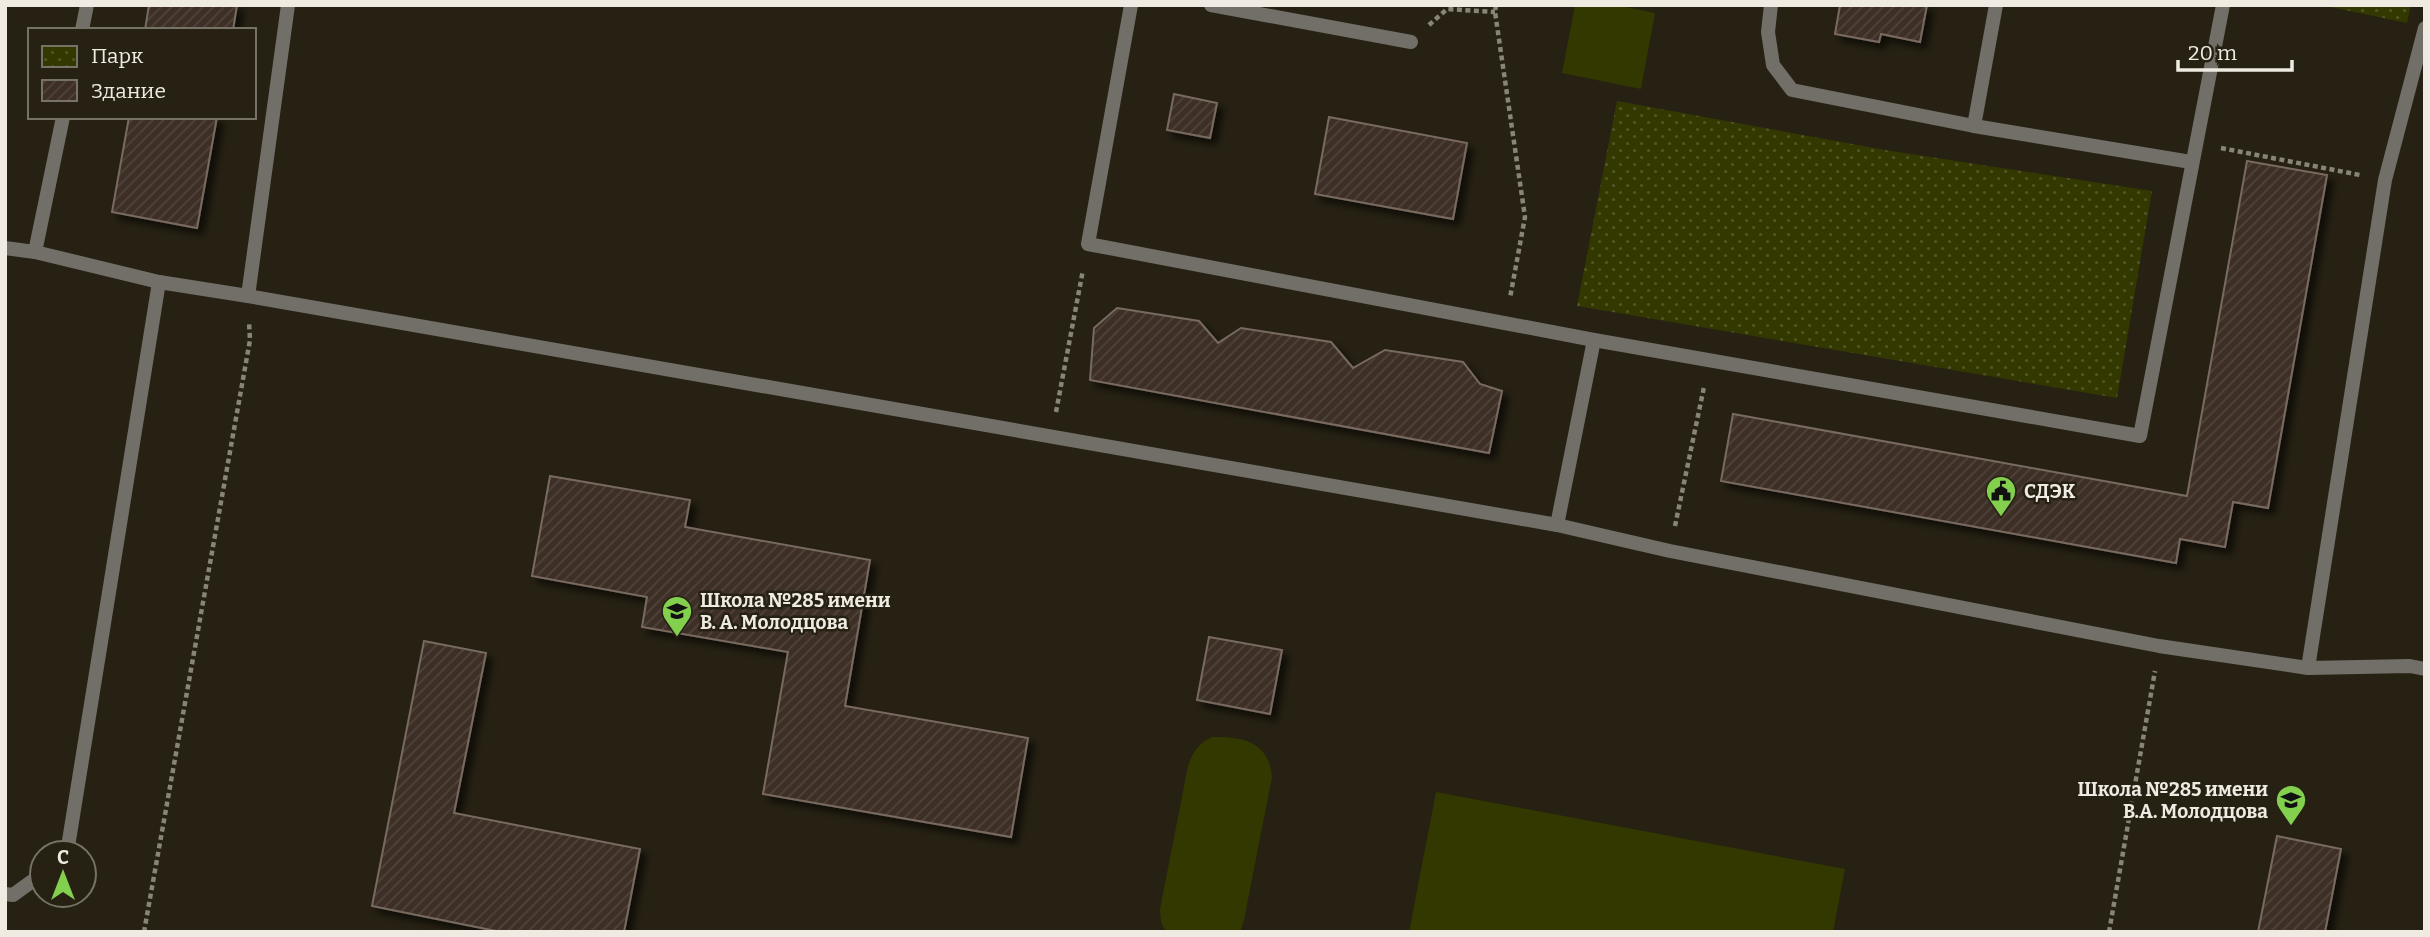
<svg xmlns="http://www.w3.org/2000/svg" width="2430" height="937" viewBox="0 0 2430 937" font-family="Bitter,serif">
	<defs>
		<pattern id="park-dots" width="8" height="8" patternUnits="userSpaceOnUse" patternTransform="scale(1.75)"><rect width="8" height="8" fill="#333800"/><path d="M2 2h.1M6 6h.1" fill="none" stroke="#515525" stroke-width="1.8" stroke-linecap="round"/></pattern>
		<pattern id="building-hatch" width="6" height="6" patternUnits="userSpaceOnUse" patternTransform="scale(1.75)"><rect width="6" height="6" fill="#3d2f26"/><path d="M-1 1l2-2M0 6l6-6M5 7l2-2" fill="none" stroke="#50433b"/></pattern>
		<filter id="shadow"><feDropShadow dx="6" dy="6" stdDeviation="3.5" flood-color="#0009"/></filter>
	</defs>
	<rect width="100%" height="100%" fill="#262113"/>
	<g fill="#333800">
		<polygon points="1575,5 1617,5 1655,13 1641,89 1562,73"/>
		<path d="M1212,737c31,-1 57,5 60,40l-28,143 -4,12h-74l-5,-10 -1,-13 28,-143c5,-15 10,-22 24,-29z"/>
		<polygon points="1436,792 1845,869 1833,932 1409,932"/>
	</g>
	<g fill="url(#park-dots)">
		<polygon points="2321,5 2411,5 2407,23"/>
		<polygon points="1617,101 1885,150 2152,191 2117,398 1577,306"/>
	</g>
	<g fill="url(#building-hatch)" stroke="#796a60" stroke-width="2" filter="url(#shadow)">
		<polygon points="149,5 237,5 233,30 145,30"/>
		<polygon points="1840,5 1927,5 1920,42 1881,34 1879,42 1835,34"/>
		<polygon points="1174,94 1217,103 1210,138 1167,130"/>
		<polygon points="129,117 217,117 197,228 112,212"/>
		<polygon points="1329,117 1467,143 1453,219 1315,194"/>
		<polygon points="2247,161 2327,175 2268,508 2233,502 2225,547 2180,539 2176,563 1721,481 1733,414 2187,496"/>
		<polygon points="1117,308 1199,321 1218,343 1241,328 1331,342 1353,368 1385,350 1463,362 1480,384 1502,391 1489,453 1090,380 1094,328"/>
		<polygon points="550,476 690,500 685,527 870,560 845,706 1028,738 1011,837 763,794 788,652 642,627 647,597 532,576"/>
		<polygon points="1209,637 1282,650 1270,714 1197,700"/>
		<polygon points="424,641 486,653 454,813 640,849 624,932 501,932 372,906"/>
		<polygon points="2277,836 2341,849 2325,932 2258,932"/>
	</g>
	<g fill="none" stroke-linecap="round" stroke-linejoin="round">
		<g stroke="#888478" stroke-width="4.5" stroke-dasharray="5 3.5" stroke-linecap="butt">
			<polyline points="1496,5 1495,12 1525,217 1510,298"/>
			<polyline points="1429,25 1447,9 1495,12"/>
			<polyline points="2221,148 2360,175"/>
			<polyline points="1056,412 1083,270"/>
			<polyline points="1675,526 1704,387"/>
			<polyline points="144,932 250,340 249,322"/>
			<polyline points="2109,932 2155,671"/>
		</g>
		<g stroke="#716f68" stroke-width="14">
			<polyline points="1131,5 1088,244 1594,340 2140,436 2223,5"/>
			<polyline points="1211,5 1411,42"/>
			<polyline points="1771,5 1768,32 1773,65 1792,90 1974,126 1996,5"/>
			<polyline points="82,30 87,5"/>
			<polyline points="1974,126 2191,162"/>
			<polyline points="5,248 35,252 159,282 248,296 1557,525 1670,551 2159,646 2308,668 2410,666 2425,669"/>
			<polyline points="35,252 63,117"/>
			<polyline points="248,296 288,5"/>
			<polyline points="1557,525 1594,340"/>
			<polyline points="2308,668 2385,180 2425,28"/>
			<polyline points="67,853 159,282"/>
			<polyline points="5,894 13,895 42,874"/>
		</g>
	</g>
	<defs>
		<g id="civic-pin" transform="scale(1.575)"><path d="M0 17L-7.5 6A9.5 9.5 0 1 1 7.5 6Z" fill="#83d04e" stroke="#262113"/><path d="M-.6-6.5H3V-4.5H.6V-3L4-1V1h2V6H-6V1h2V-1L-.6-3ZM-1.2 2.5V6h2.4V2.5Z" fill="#111"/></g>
		<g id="school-pin" transform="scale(1.575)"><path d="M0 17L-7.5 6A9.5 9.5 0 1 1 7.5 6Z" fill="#83d04e" stroke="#262113"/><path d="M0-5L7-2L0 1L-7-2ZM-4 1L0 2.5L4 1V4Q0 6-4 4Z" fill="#111"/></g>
	</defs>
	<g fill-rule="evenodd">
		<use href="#civic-pin" x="2001" y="491"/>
		<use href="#school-pin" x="677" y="611"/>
		<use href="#school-pin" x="2291" y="800"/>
	</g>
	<g text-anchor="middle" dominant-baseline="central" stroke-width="5" stroke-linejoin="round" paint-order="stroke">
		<g font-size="19" font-weight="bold" fill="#efebe2" stroke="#262113" text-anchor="start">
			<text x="2024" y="491">СДЭК</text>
			<text x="700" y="600">Школа №285 имени<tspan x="700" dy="22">В. А. Молодцова</tspan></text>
			<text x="2268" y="789" text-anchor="end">Школа №285 имени<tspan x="2268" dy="22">В.А. Молодцова</tspan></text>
		</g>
	</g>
	<rect width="2430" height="937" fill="none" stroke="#efebe2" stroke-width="14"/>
	<rect x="28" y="28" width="228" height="91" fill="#262113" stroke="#767266" stroke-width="2"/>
	<rect x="42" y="46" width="35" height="21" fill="url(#park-dots)" stroke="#767266" stroke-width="2"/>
	<text x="91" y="63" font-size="21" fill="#efebe2">Парк</text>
	<rect x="42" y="80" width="35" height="21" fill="url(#building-hatch)" stroke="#767266" stroke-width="2"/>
	<text x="91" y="98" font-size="21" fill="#efebe2">Здание</text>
	<g transform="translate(63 874)"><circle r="33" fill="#262113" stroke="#767266" stroke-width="2"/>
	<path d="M0-5L12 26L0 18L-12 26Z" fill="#83d04e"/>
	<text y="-10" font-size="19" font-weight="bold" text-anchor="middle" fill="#efebe2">С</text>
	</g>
	<path d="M2178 60v10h114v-10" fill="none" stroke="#efebe2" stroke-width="3.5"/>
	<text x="2188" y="60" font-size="21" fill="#efebe2" stroke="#262113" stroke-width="5" paint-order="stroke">20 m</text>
</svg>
